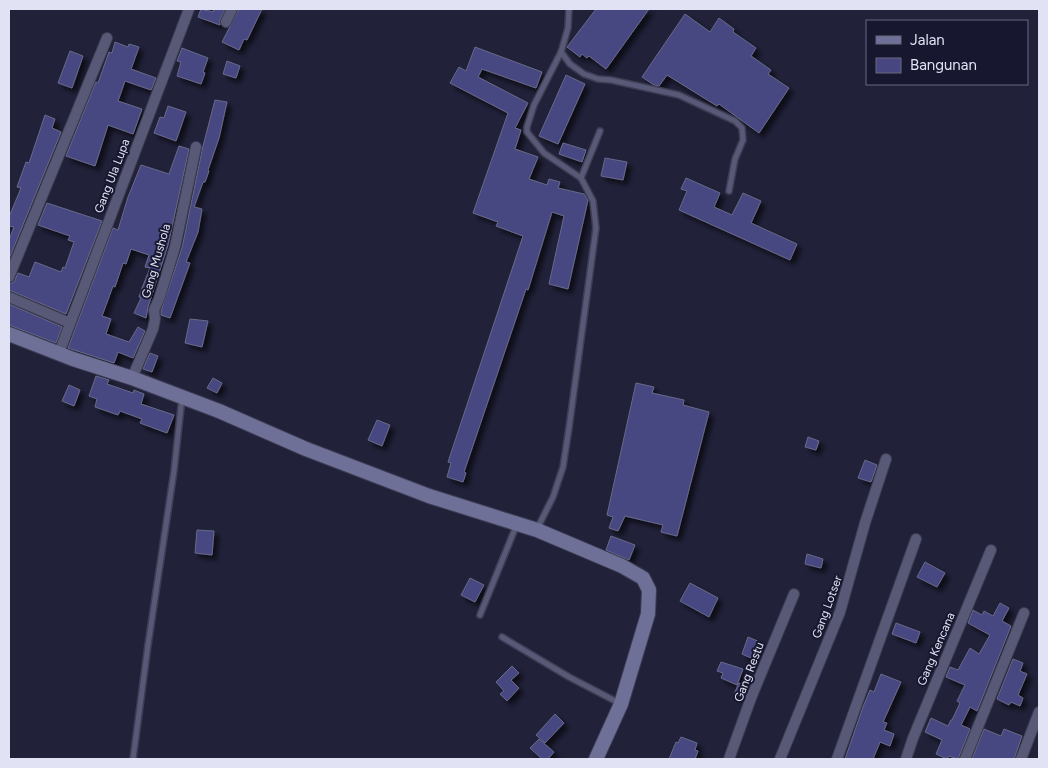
<svg xmlns="http://www.w3.org/2000/svg" width="1048" height="768" viewBox="0 0 1048 768" font-family="Figtree,sans-serif">
	<defs>
		<filter id="shadow"><feDropShadow dx="4.5" dy="4.5" stdDeviation="2.5" flood-color="#0009"/></filter>
	</defs>
	<rect width="100%" height="100%" fill="#21213a"/>
	<g fill="#474681" stroke="#686a88" filter="url(#shadow)">
		<polygon points="201,9 213,12 214,9 225,9 220,20 220,25 198,17"/>
		<polygon points="239,9 262,9 247,40 244,39 239,50 222,42"/>
		<polygon points="596,9 649,9 606,69 589,56 587,58 582,54 580,57 567,47"/>
		<polygon points="685,14 710,32 719,18 734,29 733,32 756,48 751,56 771,70 768,74 789,88 759,133 719,104 717,106 667,75 659,86 654,85 642,77"/>
		<polygon points="115,42 128,47 129,44 139,47 131,69 156,78 151,90 125,81 118,101 142,109 133,134 108,125 95,166 66,156 96,82 98,83 109,52 112,53"/>
		<polygon points="475,47 542,72 536,88 482,69 478,77 528,103 515,128 521,130 515,149 538,157 529,179 547,185 549,179 560,182 558,188 584,194 588,200 568,289 549,284 564,216 552,212 528,290 526,289 464,472 466,473 463,482 447,477 451,463 448,462 523,236 496,226 498,222 473,213 508,113 450,83 459,67 466,71"/>
		<polygon points="182,48 208,58 203,72 205,73 201,84 177,76 181,62 177,61"/>
		<polygon points="70,51 83,56 72,88 58,83"/>
		<polygon points="227,61 240,66 236,78 223,74"/>
		<polygon points="566,75 585,84 558,144 539,136"/>
		<polygon points="215,100 227,102 219,138 208,170 209,171 205,182 203,182 194,207 202,209 198,232 186,262 190,263 170,318 161,315 161,311 182,248 203,146"/>
		<polygon points="168,106 186,112 176,141 154,133 160,117 164,118"/>
		<polygon points="45,115 55,119 52,128 61,132 9,259 9,240 14,227 9,226 9,217 21,188 17,187 26,162 29,163"/>
		<polygon points="563,143 586,150 582,162 559,154"/>
		<polygon points="179,146 189,149 168,245 148,307 146,318 134,313 141,298 139,297 142,288 150,268 145,267 149,255 131,249 126,264 123,263 115,287 113,286 102,316 111,319 106,334 129,342 138,327 145,331 133,358 118,352 114,363 68,348 113,228 118,230 128,197 141,165 169,174"/>
		<polygon points="605,158 627,162 623,180 601,176"/>
		<polygon points="686,178 720,193 714,207 732,215 743,193 761,201 751,223 797,244 790,260 679,210 687,191 681,189"/>
		<polygon points="47,203 102,221 66,314 9,290 9,284 14,282 18,273 29,277 35,262 61,272 63,267 65,268 74,242 68,240 70,236 38,225"/>
		<polygon points="9,304 62,327 56,343 9,325"/>
		<polygon points="190,319 208,321 202,347 185,343"/>
		<polygon points="150,353 158,356 152,372 143,369"/>
		<polygon points="96,376 109,380 107,384 133,393 134,390 144,394 141,404 174,415 167,433 140,423 142,419 120,411 118,415 95,407 97,399 89,396"/>
		<polygon points="213,378 222,383 217,393 207,388"/>
		<polygon points="636,383 654,387 652,393 684,400 683,405 709,412 677,536 661,532 663,525 625,516 618,531 609,528 613,517 607,515"/>
		<polygon points="69,385 80,390 74,406 62,401"/>
		<polygon points="377,420 390,425 382,446 368,440"/>
		<polygon points="808,437 819,441 816,450 805,447"/>
		<polygon points="865,460 877,465 871,482 858,478"/>
		<polygon points="197,530 214,531 212,555 195,553"/>
		<polygon points="611,536 635,545 629,560 606,550"/>
		<polygon points="807,554 823,559 821,568 805,564"/>
		<polygon points="925,562 945,573 937,587 917,577"/>
		<polygon points="470,578 484,585 475,602 461,595"/>
		<polygon points="690,583 718,598 709,617 680,601"/>
		<polygon points="1000,603 1009,608 1002,621 1011,626 977,711 970,707 961,725 970,729 958,759 949,756 947,759 936,754 942,740 925,732 931,718 948,726 951,720 952,720 960,703 957,701 965,685 946,677 950,667 958,670 970,648 979,654 990,635 968,623 973,610 982,615 984,611 993,616"/>
		<polygon points="896,623 920,632 916,643 892,634"/>
		<polygon points="748,637 760,642 753,659 742,654"/>
		<polygon points="1013,659 1023,663 1020,671 1027,674 1018,695 1023,698 1020,706 1011,702 1009,705 997,699"/>
		<polygon points="721,662 743,669 737,685 721,678 723,673 717,671"/>
		<polygon points="512,666 519,673 511,680 519,688 507,701 500,694 504,691 496,682"/>
		<polygon points="881,674 901,682 883,722 887,723 884,730 894,734 890,746 880,742 873,759 845,759 863,707 870,690 874,692"/>
		<polygon points="739,683 748,687 744,698 734,694"/>
		<polygon points="555,714 564,723 545,743 536,735"/>
		<polygon points="984,729 1001,736 1004,729 1022,736 1014,759 972,759"/>
		<polygon points="681,737 697,743 695,750 698,751 695,759 669,759 676,742 678,743"/>
		<polygon points="539,739 554,752 548,759 542,759 530,748"/>
	</g>
	<g fill="none" stroke-linecap="round" stroke-linejoin="round">
		<g stroke="#3e3d53" stroke-width="8">
			<g id="service">
				<polyline points="561,52 570,64 584,74 598,79 611,80 679,95 735,121 742,128 743,140 735,159 729,191"/>
				<polyline points="581,178 600,131"/>
				<polyline points="537,529 553,497 563,467 569,428 596,228 593,201 581,178 544,153 527,132 527,127 534,105 561,52 568,28 569,9"/>
				<polyline points="480,615 517,524"/>
				<polyline points="502,637 569,677 621,704"/>
				<polyline points="133,759 148,645 174,471 182,398"/>
			</g>
		</g>
		<g stroke="#3e3d53" stroke-width="12">
			<g id="minor">
				<polyline points="226,22 232,9"/>
				<polyline points="9,277 107,38"/>
				<polyline points="9,297 70,323"/>
				<polyline points="59,353 189,9"/>
				<polyline points="132,378 153,329 155,319 154,310 159,299 175,247 196,147"/>
				<polyline points="729,759 751,698 794,594"/>
				<polyline points="780,759 840,612 865,523 886,459"/>
				<polyline points="837,759 916,539"/>
				<polyline points="906,759 913,738 991,550"/>
				<polyline points="965,759 1024,613"/>
				<polyline points="1021,759 1039,712"/>
			</g>
		</g>
		<g stroke="#3e3d53" stroke-width="16">
			<polyline id="secondary" points="9,334 73,359 132,378 219,411 306,449 429,496 537,530 622,566 643,578 649,590 648,614 621,704 596,759"/>
		</g>
		<use href="#service" stroke="#575976" stroke-width="5"/>
		<use href="#minor" stroke="#575976" stroke-width="10"/>
		<use href="#secondary" stroke="#6e7098" stroke-width="14"/>
	</g>
	<g text-anchor="middle" dominant-baseline="central" stroke-width="4" stroke-linejoin="round" paint-order="stroke">
		<g font-size="12" fill="#e1e3f4" stroke="#17172f">
			<text transform="translate(112 176) rotate(-69)">Gang Ula Lupa</text>
			<text transform="translate(156 261) rotate(-74)">Gang Mushola</text>
			<text transform="translate(827 607) rotate(-70)">Gang Lotser</text>
			<text transform="translate(936 649) rotate(-67)">Gang Kencana</text>
			<text transform="translate(749 672) rotate(-69)">Gang Restu</text>
		</g>
	</g>
	<rect width="1048" height="768" fill="none" stroke="#e1e3f4" stroke-width="20"/>
	<rect x="866" y="20" width="162" height="65" fill="#17172f" stroke="#68697e"/>
	<rect x="876" y="36" width="25" height="8" fill="#6e7098" stroke="#68697e"/>
	<text x="910" y="45" font-size="15" fill="#e1e3f4">Jalan</text>
	<rect x="876" y="58" width="25" height="15" fill="#474681" stroke="#68697e"/>
	<text x="910" y="70" font-size="15" fill="#e1e3f4">Bangunan</text>
</svg>
